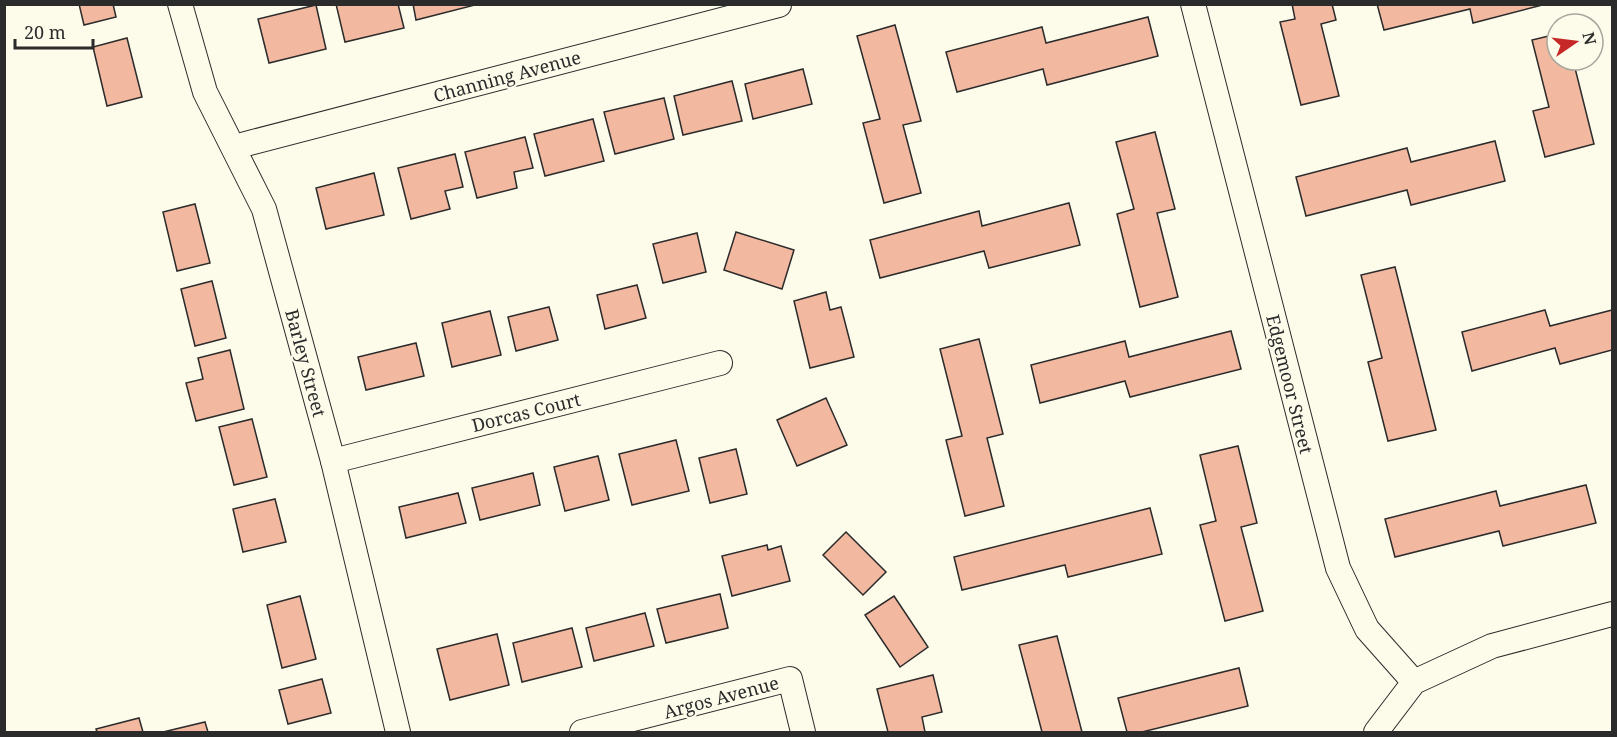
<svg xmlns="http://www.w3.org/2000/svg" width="1617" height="737" viewBox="0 0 1617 737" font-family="'Noto Serif',serif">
	<rect width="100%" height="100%" fill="#fdfbea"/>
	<g fill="#f2b8a0" stroke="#2b2b2b" stroke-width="1.5">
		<polygon points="79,4 113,4 116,17 84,25"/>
		<polygon points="336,4 398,4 404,28 345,42"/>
		<polygon points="413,4 475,4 475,5 416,20"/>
		<polygon points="1292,4 1332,4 1336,20 1321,24 1339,96 1301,105 1280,22 1295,19"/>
		<polygon points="1377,4 1546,4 1473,23 1470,9 1384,30"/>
		<polygon points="316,5 326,49 269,63 258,19"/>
		<polygon points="1148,17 1158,56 1047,85 1043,69 957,92 946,52 1042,27 1046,43"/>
		<polygon points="895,25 921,121 903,125 921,193 884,203 863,123 880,119 857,36"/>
		<polygon points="1557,34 1557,60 1573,60 1594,144 1545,157 1533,111 1549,107 1532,40"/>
		<polygon points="127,38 142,97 107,106 93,47"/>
		<polygon points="803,69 812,104 753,119 745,84"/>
		<polygon points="732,81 742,121 683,135 674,96"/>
		<polygon points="664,98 674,139 615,154 604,112"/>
		<polygon points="593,119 604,161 545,176 534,134"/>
		<polygon points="1155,132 1175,209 1157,213 1178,297 1140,307 1117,214 1134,209 1116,142"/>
		<polygon points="525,137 533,168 514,172 517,188 477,198 465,152"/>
		<polygon points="1495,141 1505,181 1411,205 1407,190 1306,216 1296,177 1407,148 1411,162"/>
		<polygon points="455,154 463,187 445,191 450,209 411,219 398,168"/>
		<polygon points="374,173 384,215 326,229 316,188"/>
		<polygon points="1069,203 1080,245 989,268 984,251 880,278 870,240 979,211 982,226"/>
		<polygon points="195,204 210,263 177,271 163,212"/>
		<polygon points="736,232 794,250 782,289 724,270"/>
		<polygon points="697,233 706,272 663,283 653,244"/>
		<polygon points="1395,267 1436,430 1388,441 1368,362 1382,358 1361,275"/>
		<polygon points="212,281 226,338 195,346 181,289"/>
		<polygon points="637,285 646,318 605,329 597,295"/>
		<polygon points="826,292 830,310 841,307 854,357 810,368 794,301"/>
		<polygon points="549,307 558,340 516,351 508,317"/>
		<polygon points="1545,310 1550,326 1612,310 1612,350 1560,364 1555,348 1472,371 1462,332"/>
		<polygon points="490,311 501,355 452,367 442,323"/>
		<polygon points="1231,331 1241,369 1130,397 1125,381 1040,403 1031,365 1125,341 1129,357"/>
		<polygon points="979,339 1003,434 987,438 1004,506 965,516 946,440 962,436 940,349"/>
		<polygon points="416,343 424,376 366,390 358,357"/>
		<polygon points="230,350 244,409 196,421 186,383 203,379 198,358"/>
		<polygon points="826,398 847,445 797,466 777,420"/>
		<polygon points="252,419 267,477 234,485 219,427"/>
		<polygon points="676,440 689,491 632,505 619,454"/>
		<polygon points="1238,446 1257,523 1241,527 1263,611 1225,621 1200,525 1216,521 1200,455"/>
		<polygon points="736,449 747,494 710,503 699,458"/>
		<polygon points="598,456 609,500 565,511 554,467"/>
		<polygon points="533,473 540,505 480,520 472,488"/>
		<polygon points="1586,485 1596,523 1503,546 1499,531 1395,557 1385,519 1496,491 1500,506"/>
		<polygon points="458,493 466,523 406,538 399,507"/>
		<polygon points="275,499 286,542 243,552 233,509"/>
		<polygon points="1150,508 1162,554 1068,577 1065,565 962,590 954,557"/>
		<polygon points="846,532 886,572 863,595 823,555"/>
		<polygon points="767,545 768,550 781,546 790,581 732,596 722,556"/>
		<polygon points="720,594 728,628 666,643 657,609"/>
		<polygon points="300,596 316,659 282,668 267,605"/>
		<polygon points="894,596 928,647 900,667 865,615"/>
		<polygon points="645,613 654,646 594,661 586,628"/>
		<polygon points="572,628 582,667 522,682 513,643"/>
		<polygon points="497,634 509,685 450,700 437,649"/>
		<polygon points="1057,636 1082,732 1042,732 1019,645"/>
		<polygon points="1239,668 1248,706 1142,732 1127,732 1118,698"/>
		<polygon points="933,675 942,712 922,717 925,732 888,732 877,689"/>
		<polygon points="322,679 331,713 288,724 279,690"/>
		<polygon points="139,718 143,732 97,732 96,729"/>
		<polygon points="205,722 208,732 163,732"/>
	</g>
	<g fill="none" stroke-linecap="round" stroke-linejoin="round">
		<g stroke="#2b2b2b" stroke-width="26">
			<g id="street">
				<polyline points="180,4 205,92 264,209 333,461 398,732"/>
				<polyline points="1193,4 1338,568 1367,629 1414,682"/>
				<polyline points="234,147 779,5"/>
				<polyline points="333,461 720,363"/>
				<polyline points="582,732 790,679 803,732"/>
				<polyline points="1376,732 1414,682 1492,646 1612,614"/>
			</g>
		</g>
		<use href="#street" stroke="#fdfbea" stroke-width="24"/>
	</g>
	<g text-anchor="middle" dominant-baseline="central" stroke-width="4.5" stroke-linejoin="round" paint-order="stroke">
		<g font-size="18" fill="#2b2b2b" stroke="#fdfbea">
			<text transform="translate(507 76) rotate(-15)">Channing Avenue</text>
			<text transform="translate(306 363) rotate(75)">Barley Street</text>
			<text transform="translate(1290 384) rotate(76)">Edgemoor Street</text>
			<text transform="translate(526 412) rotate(-14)">Dorcas Court</text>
			<text transform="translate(721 697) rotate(-15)">Argos Avenue</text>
		</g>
	</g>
	<rect width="1617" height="737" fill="none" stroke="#2b2b2b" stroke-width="12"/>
	<g transform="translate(1575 42) rotate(76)"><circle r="28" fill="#fdfbea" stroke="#a9a89e" stroke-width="1.5"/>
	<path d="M0-4.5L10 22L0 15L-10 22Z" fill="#c62828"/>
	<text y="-9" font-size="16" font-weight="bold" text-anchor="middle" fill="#2b2b2b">N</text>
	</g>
	<path d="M15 39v9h78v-9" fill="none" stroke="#2b2b2b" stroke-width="3"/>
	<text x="24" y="39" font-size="18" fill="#2b2b2b" stroke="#fdfbea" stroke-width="4.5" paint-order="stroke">20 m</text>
</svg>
